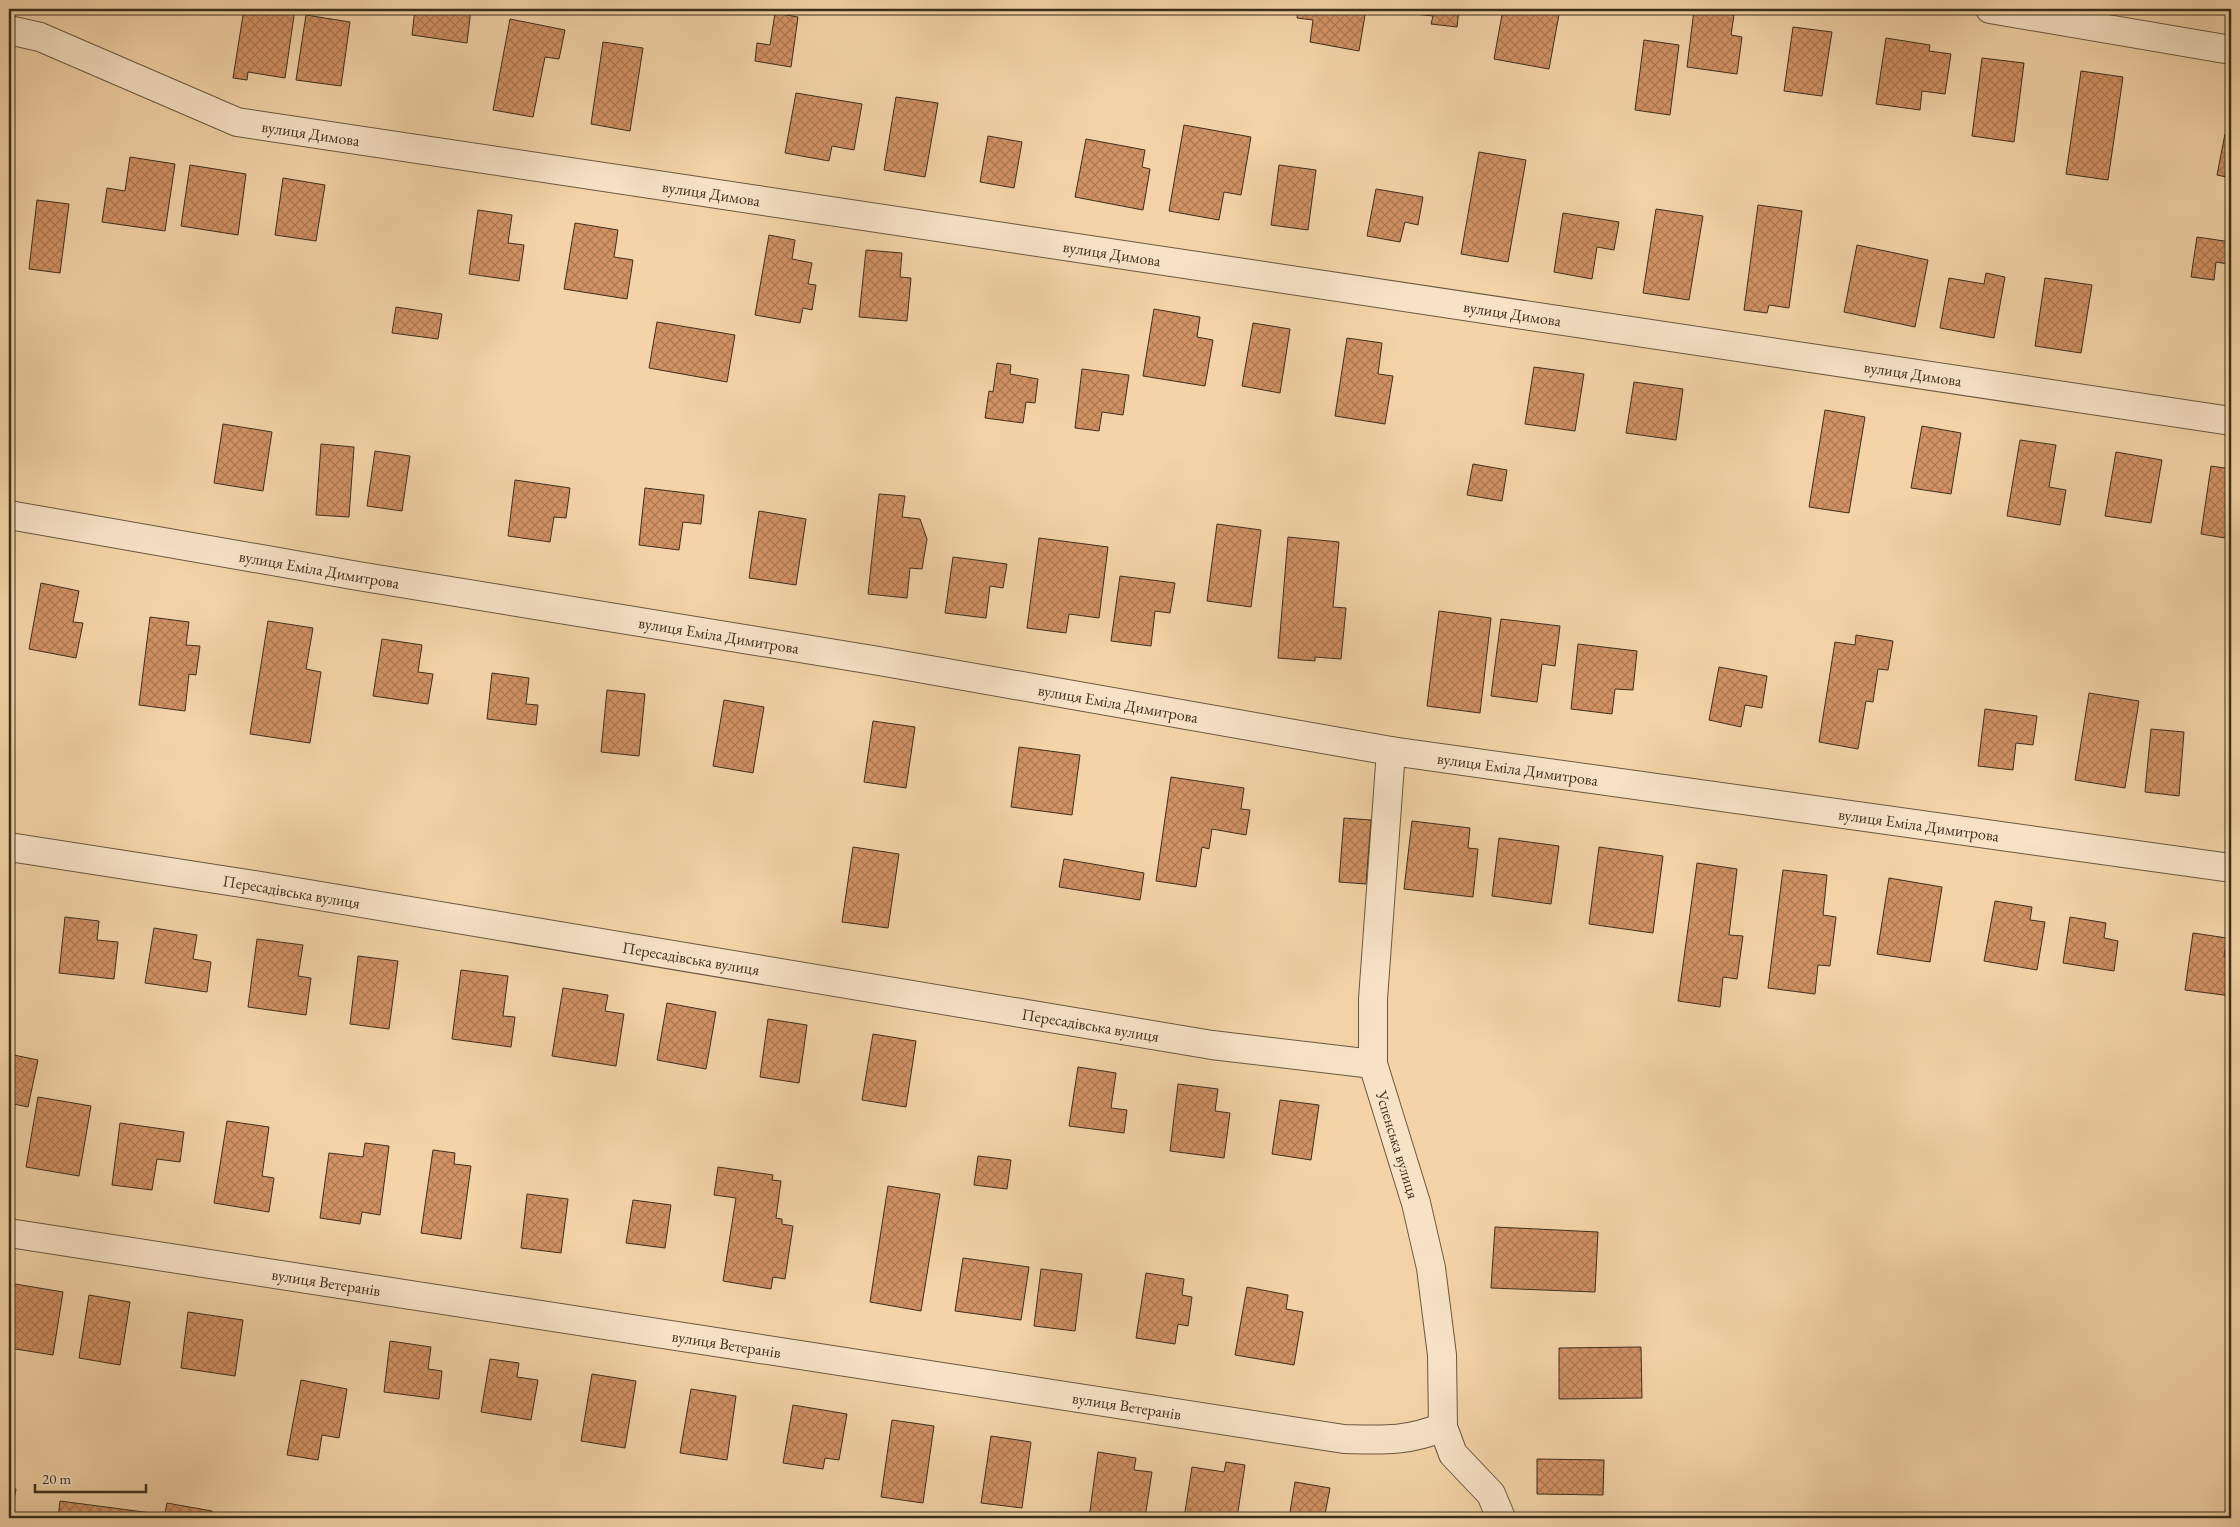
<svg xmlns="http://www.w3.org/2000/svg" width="2240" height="1527" viewBox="0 0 2240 1527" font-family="'EB Garamond',serif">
	<defs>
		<pattern id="building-cross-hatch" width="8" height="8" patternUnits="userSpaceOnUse" patternTransform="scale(1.25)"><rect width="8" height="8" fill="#d29264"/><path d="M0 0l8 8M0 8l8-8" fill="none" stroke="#ac7852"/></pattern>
	</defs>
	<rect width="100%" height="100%" fill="#f3d3a7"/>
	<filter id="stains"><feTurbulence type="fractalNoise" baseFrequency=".004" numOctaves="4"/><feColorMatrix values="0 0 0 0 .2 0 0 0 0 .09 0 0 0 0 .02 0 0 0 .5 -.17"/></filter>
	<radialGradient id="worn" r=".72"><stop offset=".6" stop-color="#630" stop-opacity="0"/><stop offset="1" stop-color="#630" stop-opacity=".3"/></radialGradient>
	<g fill="url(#building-cross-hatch)" stroke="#3d2f1d">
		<polygon points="244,9 295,9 285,78 248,72 247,80 233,78"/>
		<polygon points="415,9 471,9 467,43 412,35"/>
		<polygon points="1298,9 1366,9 1359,51 1310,42 1313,20 1297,18"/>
		<polygon points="1406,9 1459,9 1457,27 1431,24 1433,16 1405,13"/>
		<polygon points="1503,9 1560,9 1549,69 1494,59"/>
		<polygon points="1694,10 1734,15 1731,35 1742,37 1737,74 1687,67"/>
		<polygon points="775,13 798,17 791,67 755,61 757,43 770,45"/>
		<polygon points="306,15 350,22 341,86 296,80"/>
		<polygon points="510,19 565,30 559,59 545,57 533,117 493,110"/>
		<polygon points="1793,27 1832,32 1822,96 1784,91"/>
		<polygon points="1886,38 1930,45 1929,51 1951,54 1945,94 1922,91 1920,110 1876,104"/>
		<polygon points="1644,40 1679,45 1670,115 1635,110"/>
		<polygon points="603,42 643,48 630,131 591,124"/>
		<polygon points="1982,58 2024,63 2014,142 1972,136"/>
		<polygon points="2081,71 2123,77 2108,180 2066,174"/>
		<polygon points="796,93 862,104 854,150 832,146 829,161 785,153"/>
		<polygon points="896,97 938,103 925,177 884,170"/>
		<polygon points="1184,125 1251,137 1241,195 1224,192 1219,220 1169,211"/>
		<polygon points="2225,134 2231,135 2231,178 2217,175"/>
		<polygon points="988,136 1022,142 1014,188 980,182"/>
		<polygon points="1086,139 1145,150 1142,167 1150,169 1143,210 1075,197"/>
		<polygon points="1479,152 1526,160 1508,262 1461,254"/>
		<polygon points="130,157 175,164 165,231 102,222 107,188 125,191"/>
		<polygon points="190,165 246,174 238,235 181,226"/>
		<polygon points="1279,165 1316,170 1308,230 1271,225"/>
		<polygon points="283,178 325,185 316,241 275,235"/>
		<polygon points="1376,189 1423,197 1418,225 1405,222 1400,242 1367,236"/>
		<polygon points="37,200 69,204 60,273 29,269"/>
		<polygon points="1758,205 1802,211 1789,308 1769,305 1767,313 1744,310"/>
		<polygon points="1656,209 1703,216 1689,300 1643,293"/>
		<polygon points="478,210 512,215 508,243 524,245 519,281 469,274"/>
		<polygon points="1563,213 1619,222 1614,250 1597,247 1592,279 1554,272"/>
		<polygon points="575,223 618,230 614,257 633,260 627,299 564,289"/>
		<polygon points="769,235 795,240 792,259 812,263 808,284 816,285 812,310 803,308 800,323 755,315"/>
		<polygon points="2197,237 2231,242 2228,264 2216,262 2214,280 2191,277"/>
		<polygon points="1857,245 1928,260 1915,327 1844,312"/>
		<polygon points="866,250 902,253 900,277 911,278 907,321 859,317"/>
		<polygon points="1986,273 2005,277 1994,338 1940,328 1949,278 1984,284"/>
		<polygon points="2045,278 2092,285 2081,353 2035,346"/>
		<polygon points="396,307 442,314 438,339 392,333"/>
		<polygon points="1154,309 1200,317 1197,337 1213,340 1205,386 1143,376"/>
		<polygon points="657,322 735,335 727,382 649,368"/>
		<polygon points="1253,323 1290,329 1280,393 1242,386"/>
		<polygon points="1347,338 1382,343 1378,374 1393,376 1385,424 1335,416"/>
		<polygon points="997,363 1011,365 1010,374 1038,379 1035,403 1026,402 1023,423 985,418 989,391 993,392"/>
		<polygon points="1534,367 1584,374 1575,431 1525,424"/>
		<polygon points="1082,369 1129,375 1123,415 1102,412 1099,431 1075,428"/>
		<polygon points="1634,382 1683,389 1676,440 1626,433"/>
		<polygon points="1825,410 1865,417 1849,513 1809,507"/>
		<polygon points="223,424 272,432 263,491 214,483"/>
		<polygon points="1922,426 1961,433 1951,494 1911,488"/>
		<polygon points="2020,440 2056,445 2049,487 2066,490 2060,525 2007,516"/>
		<polygon points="321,444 354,447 349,517 316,515"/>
		<polygon points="375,451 410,456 402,511 367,506"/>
		<polygon points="2116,452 2162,460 2151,523 2105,516"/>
		<polygon points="1473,464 1507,470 1502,501 1467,495"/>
		<polygon points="2211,466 2231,469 2231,539 2201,534"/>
		<polygon points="515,480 570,488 566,518 554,517 550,542 508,536"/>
		<polygon points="645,488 704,495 701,524 683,522 679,550 639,545"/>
		<polygon points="879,494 905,496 902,517 920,519 927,539 922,569 910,568 907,598 868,594"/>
		<polygon points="759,511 806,519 796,585 749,578"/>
		<polygon points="1217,524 1261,530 1251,607 1207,601"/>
		<polygon points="1288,537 1339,542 1333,607 1346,608 1341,659 1315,657 1315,661 1278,658"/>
		<polygon points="1039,538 1108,547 1099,618 1069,614 1066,633 1027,628"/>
		<polygon points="953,557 1007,564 1003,588 990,586 986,618 945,613"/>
		<polygon points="1120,576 1175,583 1170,613 1155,611 1151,646 1111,641"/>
		<polygon points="41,583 79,591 73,622 83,623 76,658 29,649"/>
		<polygon points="1439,611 1491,618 1480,713 1427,706"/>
		<polygon points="150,617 189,622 186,645 200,646 196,675 189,674 185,711 139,705"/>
		<polygon points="1501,619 1560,626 1555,666 1542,664 1537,702 1491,696"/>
		<polygon points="268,621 313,628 306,669 321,672 310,743 250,734"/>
		<polygon points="1856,635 1893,641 1888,670 1878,669 1873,702 1866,701 1858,749 1819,742 1835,642 1855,645"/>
		<polygon points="382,639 422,645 418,672 433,674 428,704 373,696"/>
		<polygon points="1578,644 1637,651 1633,690 1615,689 1612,714 1571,709"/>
		<polygon points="1719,667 1767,676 1762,708 1745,705 1741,727 1709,720"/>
		<polygon points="492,673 529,678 526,704 538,705 536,725 487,719"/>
		<polygon points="607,690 645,694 639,756 601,752"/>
		<polygon points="2089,693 2139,701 2125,788 2075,780"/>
		<polygon points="724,700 764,707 753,773 713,766"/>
		<polygon points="1985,709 2037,716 2033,745 2016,743 2013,770 1978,766"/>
		<polygon points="873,721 915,727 906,788 864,782"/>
		<polygon points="2151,729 2184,732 2179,796 2145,792"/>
		<polygon points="1019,747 1080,755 1072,815 1011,807"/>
		<polygon points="1171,777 1244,788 1241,809 1250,810 1246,835 1212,829 1209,849 1202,847 1196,887 1156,881"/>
		<polygon points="1344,818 1371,820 1366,884 1339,882"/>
		<polygon points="1412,821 1470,828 1468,848 1478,849 1473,897 1404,889"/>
		<polygon points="1499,838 1559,846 1551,904 1492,896"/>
		<polygon points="853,847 899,854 888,928 842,922"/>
		<polygon points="1599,847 1663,856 1653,933 1589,924"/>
		<polygon points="1064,859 1144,873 1140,900 1059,887"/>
		<polygon points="1697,863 1737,869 1729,935 1743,936 1737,979 1723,977 1720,1007 1678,1001"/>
		<polygon points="1783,870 1827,875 1823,915 1836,917 1830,966 1818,965 1815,994 1768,988"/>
		<polygon points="1889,878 1942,887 1930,962 1877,954"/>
		<polygon points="1995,901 2032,907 2030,920 2045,922 2037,970 1984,961"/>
		<polygon points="65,917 99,921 97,940 118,942 114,979 59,973"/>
		<polygon points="2070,917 2106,923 2104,938 2118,941 2114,971 2063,963"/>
		<polygon points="154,928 197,935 193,959 211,962 207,992 145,983"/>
		<polygon points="2193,933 2227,938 2224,957 2231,958 2231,996 2185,990"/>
		<polygon points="257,939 303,945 298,976 311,978 306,1015 248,1007"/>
		<polygon points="358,956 398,961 389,1029 350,1024"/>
		<polygon points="461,970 508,976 503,1016 515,1017 511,1047 452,1039"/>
		<polygon points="563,988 608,995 605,1011 624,1014 616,1066 552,1056"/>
		<polygon points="667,1003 716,1012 706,1069 657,1060"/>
		<polygon points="768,1019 807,1025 799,1083 760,1077"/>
		<polygon points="873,1034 916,1041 906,1107 862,1100"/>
		<polygon points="9,1054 38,1060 28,1107 9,1103"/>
		<polygon points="1078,1067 1116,1073 1111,1108 1127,1110 1124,1133 1069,1126"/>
		<polygon points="1178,1084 1218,1089 1215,1111 1230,1113 1224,1158 1170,1151"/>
		<polygon points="38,1097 91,1106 79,1176 26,1167"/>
		<polygon points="1280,1100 1319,1105 1311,1160 1272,1154"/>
		<polygon points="227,1121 269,1127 262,1176 274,1178 269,1212 214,1203"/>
		<polygon points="120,1123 184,1132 180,1162 157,1159 152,1190 112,1185"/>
		<polygon points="365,1143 389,1146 380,1215 362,1212 360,1224 320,1218 329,1153 363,1157"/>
		<polygon points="433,1150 455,1153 454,1164 471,1166 461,1239 421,1233"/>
		<polygon points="978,1156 1011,1160 1007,1189 974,1185"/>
		<polygon points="718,1167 773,1175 772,1180 781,1181 776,1218 782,1219 782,1224 793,1226 785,1279 773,1277 771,1289 723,1281 736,1198 714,1195"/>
		<polygon points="888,1186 940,1194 921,1311 870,1302"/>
		<polygon points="527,1194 568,1199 561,1253 521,1248"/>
		<polygon points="633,1200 671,1205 665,1248 626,1243"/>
		<polygon points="1495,1227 1598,1232 1595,1292 1491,1288"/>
		<polygon points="963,1258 1029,1267 1021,1320 955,1311"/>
		<polygon points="1041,1269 1082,1274 1075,1331 1034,1326"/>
		<polygon points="1146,1273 1184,1279 1182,1295 1192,1297 1188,1326 1178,1324 1175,1344 1136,1338"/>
		<polygon points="9,1283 63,1292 53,1355 9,1348"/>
		<polygon points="1247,1287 1288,1295 1286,1309 1303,1312 1294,1365 1235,1355"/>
		<polygon points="89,1295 130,1302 120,1365 79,1358"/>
		<polygon points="188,1312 243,1320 235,1376 181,1368"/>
		<polygon points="390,1341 431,1347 428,1369 442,1371 439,1399 384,1392"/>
		<polygon points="1641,1347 1642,1398 1559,1399 1559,1348"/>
		<polygon points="490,1359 519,1363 517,1377 538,1380 531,1420 481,1412"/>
		<polygon points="592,1374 636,1381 625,1448 581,1441"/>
		<polygon points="301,1380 347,1389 339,1438 322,1435 318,1460 287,1455"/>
		<polygon points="691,1389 736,1396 727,1460 680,1453"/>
		<polygon points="793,1405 847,1414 839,1460 825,1458 823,1469 783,1463"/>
		<polygon points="892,1420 934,1426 923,1503 881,1497"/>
		<polygon points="991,1436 1031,1442 1022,1508 981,1503"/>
		<polygon points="1098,1452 1136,1458 1134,1470 1152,1472 1145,1518 1089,1518"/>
		<polygon points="1537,1459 1604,1460 1603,1495 1537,1494"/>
		<polygon points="1226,1462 1245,1465 1237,1518 1184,1518 1192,1467 1224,1472"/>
		<polygon points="1295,1482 1330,1488 1325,1514 1343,1518 1289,1518"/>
		<polygon points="9,1488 16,1489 11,1518 9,1518"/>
		<polygon points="60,1501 159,1514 159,1518 58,1518"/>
		<polygon points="167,1503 212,1511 211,1518 164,1518"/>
	</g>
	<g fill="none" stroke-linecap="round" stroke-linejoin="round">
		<g stroke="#6a5840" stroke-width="30">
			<g id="minor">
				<polyline points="1990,9 2231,50"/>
				<path id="s1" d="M9,30l31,7 197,85 1994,299"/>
				<path id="s2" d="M9,515l349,61 521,85 512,90 840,117"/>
				<path id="s3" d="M1391,751l-18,248v65l43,139 15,65 11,87 1,72 10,27 38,40 10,24"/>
				<path id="s4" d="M9,847l239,37 964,161 161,19"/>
				<path id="s5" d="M9,1233l1335,206c39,1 62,3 99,-12"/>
			</g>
		</g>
		<use href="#minor" stroke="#f7e2c6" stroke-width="28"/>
	</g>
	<g text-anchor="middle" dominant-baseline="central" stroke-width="4" stroke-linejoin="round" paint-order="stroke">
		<g font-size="16" fill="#3d2f1d" stroke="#f7e2c6">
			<text stroke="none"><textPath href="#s1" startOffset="321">вулиця Димова</textPath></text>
			<text stroke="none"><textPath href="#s1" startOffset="726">вулиця Димова</textPath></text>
			<text stroke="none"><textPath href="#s1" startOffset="1131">вулиця Димова</textPath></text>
			<text stroke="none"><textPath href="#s1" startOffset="1536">вулиця Димова</textPath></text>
			<text stroke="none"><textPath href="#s1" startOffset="1941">вулиця Димова</textPath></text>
			<text stroke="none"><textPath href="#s2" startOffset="315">вулиця Еміла Димитрова</textPath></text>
			<text stroke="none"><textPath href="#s2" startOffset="720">вулиця Еміла Димитрова</textPath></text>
			<text stroke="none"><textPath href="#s2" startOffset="1125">вулиця Еміла Димитрова</textPath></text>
			<text stroke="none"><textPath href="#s2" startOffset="1530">вулиця Еміла Димитрова</textPath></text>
			<text stroke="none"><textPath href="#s2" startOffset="1935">вулиця Еміла Димитрова</textPath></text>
			<text stroke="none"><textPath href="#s4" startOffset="286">Пересадівська вулиця</textPath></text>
			<text stroke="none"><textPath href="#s4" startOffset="691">Пересадівська вулиця</textPath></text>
			<text stroke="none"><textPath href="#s4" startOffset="1096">Пересадівська вулиця</textPath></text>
			<text stroke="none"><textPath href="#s3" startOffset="398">Успенська вулиця</textPath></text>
			<text stroke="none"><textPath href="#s5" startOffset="321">вулиця Ветеранів</textPath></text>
			<text stroke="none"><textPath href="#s5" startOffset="726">вулиця Ветеранів</textPath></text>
			<text stroke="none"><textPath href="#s5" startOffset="1131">вулиця Ветеранів</textPath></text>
		</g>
	</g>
	<rect width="2240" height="1527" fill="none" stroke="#f3d3a7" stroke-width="30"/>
	<rect x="10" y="10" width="2220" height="1507" fill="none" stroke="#3d2f1d" stroke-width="2.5"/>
	<rect x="15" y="15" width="2210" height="1497" fill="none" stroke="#3d2f1d"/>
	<path d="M35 1484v8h111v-8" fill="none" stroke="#3d2f1d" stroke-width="2.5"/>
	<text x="42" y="1484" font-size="15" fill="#3d2f1d" stroke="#f7e2c6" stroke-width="4" paint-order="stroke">20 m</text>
	<rect width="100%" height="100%" filter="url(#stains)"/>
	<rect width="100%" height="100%" fill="url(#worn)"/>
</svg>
